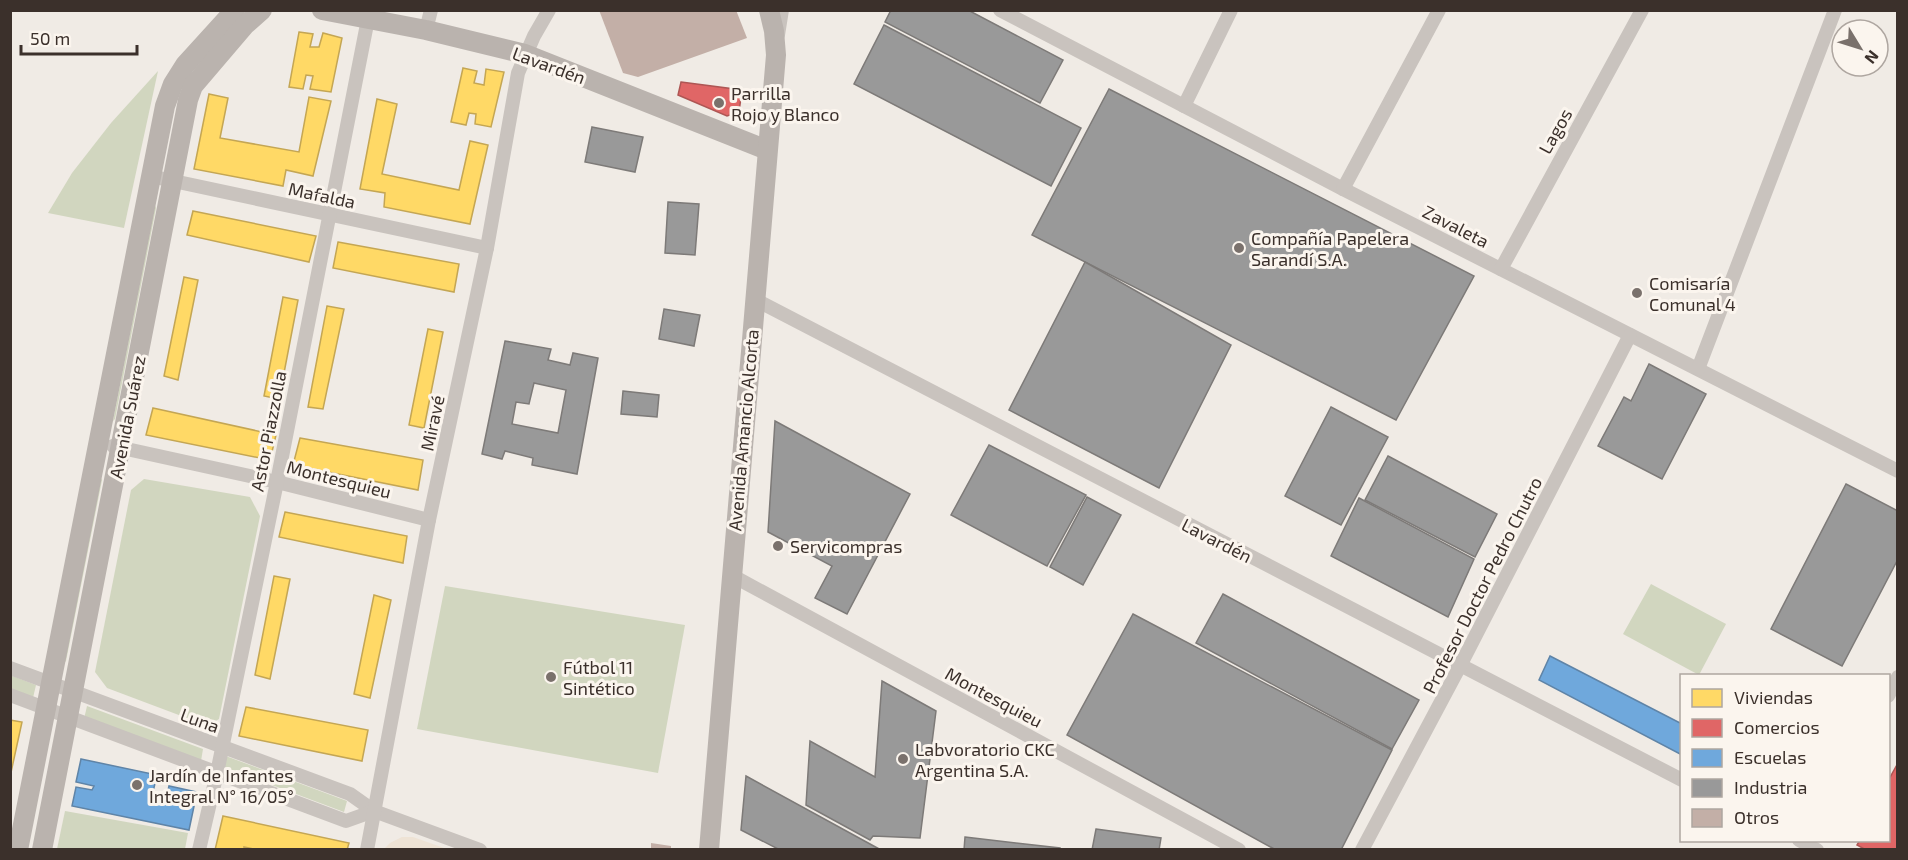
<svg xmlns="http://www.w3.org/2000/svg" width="1908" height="860" viewBox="0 0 1908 860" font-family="'Exo 2',sans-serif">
	<rect width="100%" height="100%" fill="#f0ebe5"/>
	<g fill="#d1d6bf">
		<polygon points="158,71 124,228 48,213 72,173 111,123"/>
		<polygon points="155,205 156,208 115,419 113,421"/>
		<polygon points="101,478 102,480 66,661 64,663"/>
		<polygon points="144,479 250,497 260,516 219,719 208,726 107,688 95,672 131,490"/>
		<polygon points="1651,584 1726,624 1699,675 1623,634"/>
		<polygon points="445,586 685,625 658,773 417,729"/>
		<polygon points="10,675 36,685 33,698 11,689"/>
		<polygon points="87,706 203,749 201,761 84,719"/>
		<polygon points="223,755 347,801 344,812 221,766"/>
		<polygon points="65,811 188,833 185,849 57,849"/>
	</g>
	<polygon fill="#eee3d5" points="402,837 413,837 447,849 384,849 390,843"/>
	<g fill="#ffd966" stroke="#c4a654" stroke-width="1.5">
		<polygon points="299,32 313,34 310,47 319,47 323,33 342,38 331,92 310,89 313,76 306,75 303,89 289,87"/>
		<polygon points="463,68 477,71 474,83 484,85 486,69 504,72 491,127 475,124 476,114 469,113 466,125 451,122"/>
		<polygon points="209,94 228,98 220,138 299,152 309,97 331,101 313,176 286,170 283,186 194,169"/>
		<polygon points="377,99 397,104 382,174 459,190 470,141 488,145 470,224 384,207 385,193 360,189"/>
		<polygon points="193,211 316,236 309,262 187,235"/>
		<polygon points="338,242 459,264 454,292 333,268"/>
		<polygon points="184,277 198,280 178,380 164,376"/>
		<polygon points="283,297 298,300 279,399 264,396"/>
		<polygon points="327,306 344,309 323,409 308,407"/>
		<polygon points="428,329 443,332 424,428 409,425"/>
		<polygon points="153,408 276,435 270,460 146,435"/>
		<polygon points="300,438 423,460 418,490 293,465"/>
		<polygon points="285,512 407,536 403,563 279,537"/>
		<polygon points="274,576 290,579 270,679 255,675"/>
		<polygon points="374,595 391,600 370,698 354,694"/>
		<polygon points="246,707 368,730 362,761 239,736"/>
		<polygon points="10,720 22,722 10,777"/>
		<polygon points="223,816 349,843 347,850 258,850 244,847 244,850 215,850"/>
	</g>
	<g fill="#e06666" stroke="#ae5654" stroke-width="1.5">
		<polygon points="681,82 742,90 739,112 727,116 678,95"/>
		<polygon points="1898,763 1898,850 1866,850 1857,845 1860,840 1888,840 1888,781"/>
	</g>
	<g fill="#6fa8dc" stroke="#5f84a7" stroke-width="1.5">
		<polygon points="1550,656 1682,724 1682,755 1539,680"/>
		<polygon points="81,759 157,775 152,796 166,799 169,786 197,792 189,830 72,806 76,787 92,790 94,786 76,782"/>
	</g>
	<g fill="#999" stroke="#7d7a78" stroke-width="1.5" fill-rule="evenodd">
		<polygon points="891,10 968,10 1063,60 1040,103 885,22"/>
		<polygon points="884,25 1081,128 1051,186 854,84"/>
		<polygon points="1109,89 1474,276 1396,420 1032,235"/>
		<polygon points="592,127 643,137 635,172 585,162"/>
		<polygon points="668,202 699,204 695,255 665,253"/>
		<polygon points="1085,262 1231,345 1159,488 1009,410"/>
		<polygon points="664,309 700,315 694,346 659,339"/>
		<path d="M505,341l46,8 -3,11 22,5 3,-12 25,5 -21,116 -45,-9 1,-7 -28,-7 -3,8 -20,-5zM534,383l32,7 -8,43 -46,-9 4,-22 13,2z"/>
		<polygon points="1649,364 1706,394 1662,479 1598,446 1624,397 1631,401"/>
		<polygon points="623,391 659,395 657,417 621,414"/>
		<polygon points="1331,407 1388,437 1341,525 1285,496"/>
		<polygon points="775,421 910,494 847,614 815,598 832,566 768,532"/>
		<polygon points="989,445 1086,495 1047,566 951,515"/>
		<polygon points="1388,456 1497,514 1475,557 1365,500"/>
		<polygon points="1846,484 1898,511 1898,559 1842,666 1771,629"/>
		<polygon points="1087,497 1121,515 1083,585 1050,567"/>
		<polygon points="1359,498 1474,559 1448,617 1331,556"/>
		<polygon points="1223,594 1419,700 1392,749 1196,643"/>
		<polygon points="1133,614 1392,750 1341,850 1276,850 1067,735"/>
		<polygon points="882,681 936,711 920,838 873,836 870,840 806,805 810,741 875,777"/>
		<polygon points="746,776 881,850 780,850 741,830"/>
		<polygon points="1096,829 1161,838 1159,850 1092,850"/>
		<polygon points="965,837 1060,848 1060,850 964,850"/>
	</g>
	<g fill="#c3afa7">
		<polygon points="599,10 736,10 747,38 638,77 623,73"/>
		<polygon points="651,843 671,846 671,850 651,850"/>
	</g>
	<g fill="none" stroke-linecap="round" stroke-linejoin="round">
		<g stroke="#c9c3be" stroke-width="14">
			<polyline points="1000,10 1343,189 1898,471"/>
			<polyline points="426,30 431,10"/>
			<polyline points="778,35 782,10"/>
			<polyline points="1184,106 1231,10"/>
			<polyline points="150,176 487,248"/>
			<polyline points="1343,189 1439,10"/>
			<polyline points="1501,269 1642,10"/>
			<polyline points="754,299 1682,780"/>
			<polyline points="1698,369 1835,10"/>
			<polyline points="113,446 277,482 429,520"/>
			<polyline points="731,575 1239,850"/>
			<polyline points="10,668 350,794 374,811 480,850"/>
			<polyline points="10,695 346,821 374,811"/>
			<polyline points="1888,696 1898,677"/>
			<polyline points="1799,840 1817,850"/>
			<polyline points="199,850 217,773 277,482 368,19"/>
			<polyline points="367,850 429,520 487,248 518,73 534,36 549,10"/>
			<polyline points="1362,850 1460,666 1630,335"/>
		</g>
		<g stroke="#bab3ae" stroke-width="20">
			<polyline points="322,10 426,30 525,54 767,150"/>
			<polyline points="18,850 165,106 173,84 185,65 235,10"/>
			<polyline points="42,850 188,100 193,86 245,25 262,10"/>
			<polyline points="709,850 776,55 774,31 769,10"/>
		</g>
	</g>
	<g fill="#7a716c" stroke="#fbf5ee" stroke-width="2">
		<circle cx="719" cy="103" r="6"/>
		<circle cx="1239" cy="248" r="6"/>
		<circle cx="1637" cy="293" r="6"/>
		<circle cx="778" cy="546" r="6"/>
		<circle cx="551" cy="677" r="6"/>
		<circle cx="903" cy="759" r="6"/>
		<circle cx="137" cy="785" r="6"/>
	</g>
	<g text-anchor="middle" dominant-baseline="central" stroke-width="6" stroke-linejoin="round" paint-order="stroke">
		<g font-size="18" fill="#3b302b" stroke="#fbf5ee">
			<text transform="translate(549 65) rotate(20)">Lavardén</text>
			<text transform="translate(1555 131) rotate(-61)">Lagos</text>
			<text transform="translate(322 195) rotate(12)">Mafalda</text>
			<text transform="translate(1456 226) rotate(27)">Zavaleta</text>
			<text transform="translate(127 417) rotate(-79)">Avenida Suárez</text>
			<text transform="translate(432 423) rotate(-78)">Miravé</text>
			<text transform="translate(743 430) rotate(-85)">Avenida Amancio Alcorta</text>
			<text transform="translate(268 431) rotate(-79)">Astor Piazzolla</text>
			<text transform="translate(339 479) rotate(14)">Montesquieu</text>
			<text transform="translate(1217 540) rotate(27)">Lavardén</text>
			<text transform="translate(1482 585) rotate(-63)">Profesor Doctor Pedro Chutro</text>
			<text transform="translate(994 697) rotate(28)">Montesquieu</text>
			<text transform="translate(200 720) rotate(20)">Luna</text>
		</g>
		<g font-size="18" fill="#3b302b" stroke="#fbf5ee" text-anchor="start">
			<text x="731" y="93">Parrilla<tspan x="731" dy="21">Rojo y Blanco</tspan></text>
			<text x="1251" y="238">Compañía Papelera<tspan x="1251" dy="21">Sarandí S.A.</tspan></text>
			<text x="1649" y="283">Comisaría<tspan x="1649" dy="21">Comunal 4</tspan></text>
			<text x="790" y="546">Servicompras</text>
			<text x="563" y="667">Fútbol 11<tspan x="563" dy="21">Sintético</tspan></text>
			<text x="915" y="749">Labvoratorio CKC<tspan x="915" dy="21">Argentina S.A.</tspan></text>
			<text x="149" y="775">Jardín de Infantes<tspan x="149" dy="21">Integral N° 16/05°</tspan></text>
		</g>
	</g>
	<rect width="1908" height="860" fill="none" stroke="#3b302b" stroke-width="24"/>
	<rect x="1680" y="674" width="210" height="168" fill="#fbf5ee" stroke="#aea6a0" stroke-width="1.5"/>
	<rect x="1692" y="689" width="30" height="18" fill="#ffd966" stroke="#aea6a0" stroke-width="1.5"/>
	<text x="1734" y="704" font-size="18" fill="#3b302b">Viviendas</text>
	<rect x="1692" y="719" width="30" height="18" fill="#e06666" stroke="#aea6a0" stroke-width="1.5"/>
	<text x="1734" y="734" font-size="18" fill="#3b302b">Comercios</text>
	<rect x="1692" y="749" width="30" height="18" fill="#6fa8dc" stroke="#aea6a0" stroke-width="1.5"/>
	<text x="1734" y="764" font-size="18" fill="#3b302b">Escuelas</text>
	<rect x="1692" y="779" width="30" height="18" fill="#999999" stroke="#aea6a0" stroke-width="1.5"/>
	<text x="1734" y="794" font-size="18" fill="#3b302b">Industria</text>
	<rect x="1692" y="809" width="30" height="18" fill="#c3afa7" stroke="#aea6a0" stroke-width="1.5"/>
	<text x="1734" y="824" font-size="18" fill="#3b302b">Otros</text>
	<g transform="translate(1860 48) rotate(128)"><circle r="28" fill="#fbf5ee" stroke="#aea6a0" stroke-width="1.5"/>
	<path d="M0-4.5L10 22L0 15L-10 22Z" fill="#7a716c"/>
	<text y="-9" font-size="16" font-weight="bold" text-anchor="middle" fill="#3b302b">N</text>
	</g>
	<path d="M21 45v9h116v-9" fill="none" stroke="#3b302b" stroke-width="3"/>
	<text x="30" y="45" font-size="18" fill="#3b302b" stroke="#fbf5ee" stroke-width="4.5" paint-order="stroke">50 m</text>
</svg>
